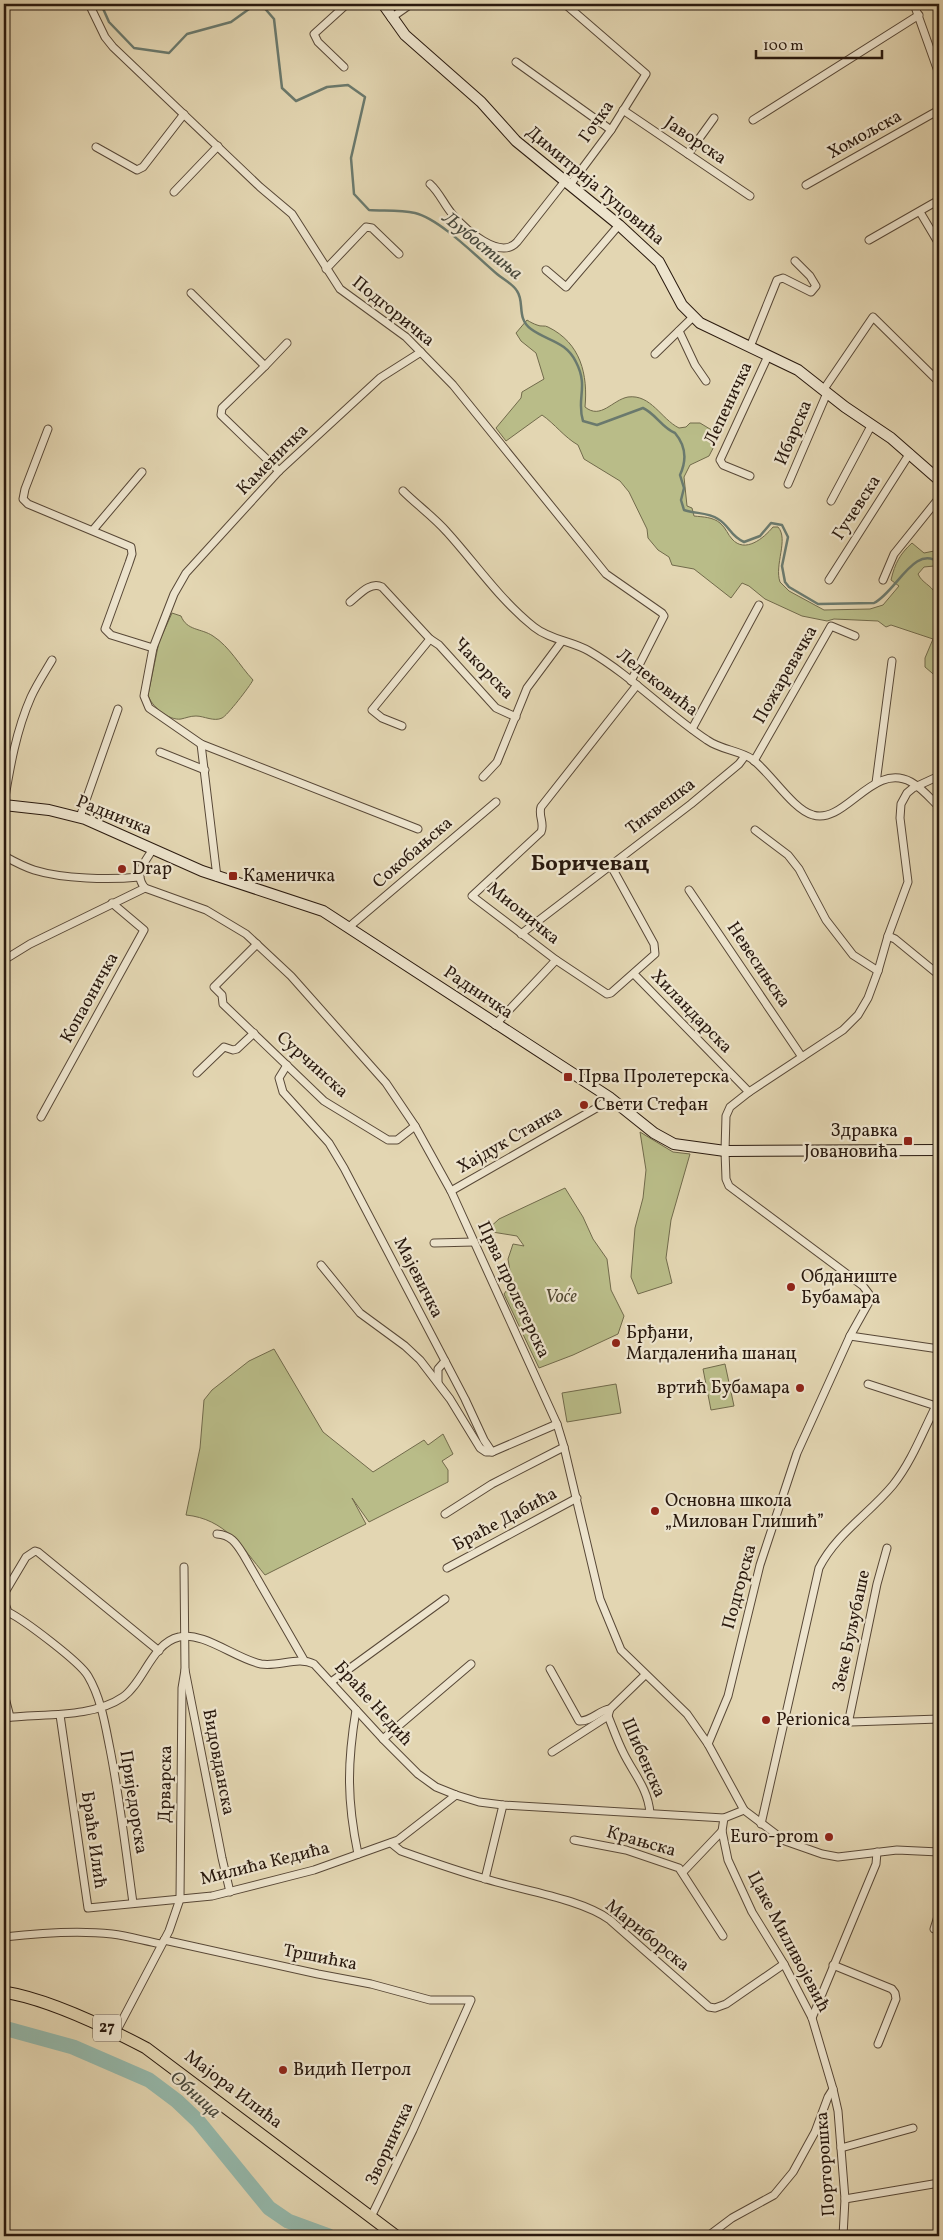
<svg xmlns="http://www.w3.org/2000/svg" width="943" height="2240" viewBox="0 0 943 2240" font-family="Vollkorn,serif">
	<rect width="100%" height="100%" fill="#e3d6b2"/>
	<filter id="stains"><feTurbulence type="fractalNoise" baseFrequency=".004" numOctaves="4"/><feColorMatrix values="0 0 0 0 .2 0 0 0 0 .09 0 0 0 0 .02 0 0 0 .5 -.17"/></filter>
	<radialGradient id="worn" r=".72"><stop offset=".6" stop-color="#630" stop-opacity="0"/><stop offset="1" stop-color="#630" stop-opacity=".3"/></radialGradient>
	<g fill="#b9bc88" stroke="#716a4b">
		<path d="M527,320c3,2 7,4 10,5 4,2 8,0 11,2 33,16 40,48 37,80 16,13 27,-7 43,-10 23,-3 33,22 51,31l7,-1 4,-4h10l20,12 -11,21 -19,9 -6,12 3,29 5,2 2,8c9,1 19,1 26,7 6,5 8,12 12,16 13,15 32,-1 41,-12h5c11,12 -4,38 2,55l9,9 35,19 46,-1 13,-4 16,-19 -8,-6c4,-17 9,-26 21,-37l12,10 15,-3v20l-5,-4 -10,1 -6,7c4,9 13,11 17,19 2,6 0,11 4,16v70l-14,-12v-9l8,-19 -42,-14 -5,2 -8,-6 -44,-2 -7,2 -25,-5 -37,-17 -16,-13 -7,-3 -11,15 -37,-29 -22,-4 -3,-8 -11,-7 -10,-12 -1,-9 -18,-37 -9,-11 -36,-22 -6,-14c-14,-8 -23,-21 -36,-30l-36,26 -10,-13 25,-30 1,-6 22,-13 -8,-26 -15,-12 -5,-8z"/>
		<path d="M172,613l9,3c6,15 20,12 32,20 17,11 26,29 40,44 -3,6 -26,36 -31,38 -8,4 -18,-2 -26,-2 -6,0 -10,2 -15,3 -12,2 -30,-13 -33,-24l11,-53z"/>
		<polygon points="640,1132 673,1152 690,1154 671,1220 666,1258 672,1283 638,1294 631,1277 635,1228 643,1198 646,1170"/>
		<polygon points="565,1188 583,1217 593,1239 607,1259 611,1290 624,1316 618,1334 573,1355 539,1368 504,1294 512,1283 508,1259 513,1244 524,1246 517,1236 486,1231 499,1219"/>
		<path d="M274,1349l49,83 50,40 51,-32 4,5 15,-11 10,20 -11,7 6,9v12l-79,40 -17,-24 14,26 -101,51c-23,-28 -40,-56 -79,-60l14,-67 4,-48 8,-10 37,-29z"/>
		<polygon points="725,1364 734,1406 711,1410 703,1369"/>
		<polygon points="616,1384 621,1413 567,1422 562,1393"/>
	</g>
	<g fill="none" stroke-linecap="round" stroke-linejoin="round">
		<g stroke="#6a796d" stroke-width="2.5">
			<polyline points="101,4 109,22 134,48 169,53 187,34 231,22 256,4"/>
			<path d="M261,4l13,15 8,69 14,13 31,-14 21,-2 17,12 -14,61 3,36 15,16c15,1 31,0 46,3 25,6 62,44 82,61 6,5 16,10 20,17 8,11 -1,27 14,38 16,12 35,12 45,33 13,25 0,37 7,59l14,4 46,-17c13,6 19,20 32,25 11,13 12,27 5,42l4,13 -3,12 3,10c11,4 24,2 34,9 12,7 12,17 26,23l16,-6 11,-13 11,2 6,12 -6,29 3,16 4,5 29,17 56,-1c22,-11 41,-60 65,-40"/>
		</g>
		<polyline stroke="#95b9ac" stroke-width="15" points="4,2028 73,2047 149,2080 177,2101 198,2121 269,2208 288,2221 329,2236"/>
		<g stroke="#584837" stroke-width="9">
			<g id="street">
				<polyline points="89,4 105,37 113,47 260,187 292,214 340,289 406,337 453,385 606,574 662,613 664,616 631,681"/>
				<polyline points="565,4 646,74 611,130 570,185"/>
				<polyline points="914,4 939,74"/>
				<polyline points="298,5 300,4"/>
				<polyline points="391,18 411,4"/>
				<polyline points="516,62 611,130"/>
				<polyline points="344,67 318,42 314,34 347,4"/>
				<polyline points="623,110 750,196"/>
				<polyline points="753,120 919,15"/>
				<polyline points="96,147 137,170 143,167 184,114"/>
				<polyline points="688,154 714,118"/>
				<path d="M430,184c10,9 14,21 23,31 12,14 47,46 64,27l48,-61"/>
				<polyline points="806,185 939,110"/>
				<polyline points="174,192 218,146"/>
				<polyline points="920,212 939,244"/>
				<polyline points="869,240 939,200"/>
				<polyline points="326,269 366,227 372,228 399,254"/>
				<polyline points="546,270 566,287 619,225"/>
				<polyline points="191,293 265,366 222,408 221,415 279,471"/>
				<polyline points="679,331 695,365 706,381"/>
				<polyline points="750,347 777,280 783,278 811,292 816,286 810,276 795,261"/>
				<polyline points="655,354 693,317"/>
				<polyline points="265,366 287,343"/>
				<polyline points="824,389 873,317 939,382"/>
				<polyline points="48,429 25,489 23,499 28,504 131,547 132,554 129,563 105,629 111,635 153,648"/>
				<polyline points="750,476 723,465 720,460 768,356"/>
				<polyline points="788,484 827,393"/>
				<path d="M403,491c14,14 31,26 44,41 29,32 53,68 87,95 16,13 38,14 55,24 43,25 77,62 118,89 14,10 31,10 45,19 18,13 41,51 61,56 32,10 60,-54 98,-33 11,6 20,17 28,25"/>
				<polyline points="831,501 871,426"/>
				<polyline points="93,530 142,472"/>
				<polyline points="829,580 910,453"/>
				<polyline points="883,580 894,554 939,498"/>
				<path d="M350,602c9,-7 20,-21 32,-15l48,52 9,6 57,63 20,9"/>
				<polyline points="402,726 382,718 372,710 430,639"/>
				<polyline points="692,729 759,605"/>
				<polyline points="201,744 217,877"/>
				<polyline points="160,752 205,770"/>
				<polyline points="754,761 831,626 855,636"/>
				<polyline points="483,777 497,762 527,688 562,641"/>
				<polyline points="876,783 892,661"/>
				<path d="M4,803c6,-36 12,-72 27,-106 6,-13 14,-25 21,-37"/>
				<polyline points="80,817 118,709"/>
				<polyline points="418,829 201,744 149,708 144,696 153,648 174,594 186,573 279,471 380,378 421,352"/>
				<polyline points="755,830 788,855 799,869 826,920 853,955 878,971"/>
				<path d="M153,849c-8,13 -20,25 -8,39l61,22 40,24 45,42 95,107 29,43 36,65 106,233 7,23 36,152 21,51 66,64 21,30 36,66 41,31 37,13 16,3 59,-7 42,2"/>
				<path d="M6,857c9,5 19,10 28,13 29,9 76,10 105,7"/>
				<polyline points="689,890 802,1057"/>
				<polyline points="349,927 496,802"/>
				<polyline points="521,934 691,804 739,764 745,756"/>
				<polyline points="888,936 895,939 939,975"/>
				<polyline points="257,944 214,987 222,995 223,1004 324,1101 388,1140 397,1140 415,1126"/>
				<polyline points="4,960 30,944 145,888"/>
				<polyline points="556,960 607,994 611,993 655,954 654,944 610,864"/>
				<polyline points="634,974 749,1092"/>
				<path d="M495,1025l61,-65 -84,-64 69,-64c4,-9 -3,-16 0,-25l96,-122"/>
				<polyline points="287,1065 279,1078 283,1092 329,1143 344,1168 465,1399 484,1440 492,1452 557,1424"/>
				<polyline points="197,1073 224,1047 233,1050 237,1049 254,1033"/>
				<polyline points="41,1117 144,930 112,903"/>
				<polyline points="451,1191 600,1106 609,1097"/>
				<polyline points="434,1243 474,1242"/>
				<polyline points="321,1265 360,1313 405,1346 420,1360 450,1399 480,1448 486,1452 492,1452"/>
				<polyline points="850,1336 939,1349"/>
				<polyline points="438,1382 438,1369 445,1361"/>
				<polyline points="868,1384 936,1406"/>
				<polyline points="445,1514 492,1484 564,1447"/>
				<path d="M217,1534c14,1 19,9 26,20l61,106"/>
				<polyline points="887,1548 877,1584 849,1719 851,1722 939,1719"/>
				<polyline points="184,1567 185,1670 222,1858 230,1892"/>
				<polyline points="447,1568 577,1498"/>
				<path d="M550,1669l29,52c12,1 20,-11 31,-12"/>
				<polyline points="331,1682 445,1599"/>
				<polyline points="4,1694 10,1717"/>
				<path d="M356,1710c-9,54 -9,91 2,144"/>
				<polyline points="60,1715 88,1908 212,1896 314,1870 398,1840 456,1795"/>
				<path d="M608,1716c5,12 9,24 15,36 10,21 25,36 27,61"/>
				<path d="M4,1718c36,-5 87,1 119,-21 21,-15 29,-54 56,-60 24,-6 57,22 82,27 18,3 37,-8 53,0l69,75 35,35 18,13 20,8 23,7 24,3 221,13 20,-8"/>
				<polyline points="383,1739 471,1664"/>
				<polyline points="708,1744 728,1696 760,1565 797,1453 850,1336 869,1302 869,1294 863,1286 729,1186 726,1179 725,1151 726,1116 730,1107 749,1092 843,1030 858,1015 868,998 878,971 888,936 908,882 900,818 901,804 907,793 913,788 939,776"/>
				<polyline points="552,1752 608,1716 610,1709 645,1675"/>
				<polyline points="724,1818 722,1831 728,1860 752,1912 784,1964 812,2018 833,2089 838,2111 845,2199 843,2236"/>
				<path d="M761,1824l58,-256c17,-34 50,-54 74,-83 20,-25 31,-57 46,-85"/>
				<polyline points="574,1840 626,1850 679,1868 723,1936"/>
				<path d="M391,1843l10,8c28,10 56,20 85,28 35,11 96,20 124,41l99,87 6,1 11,-4 58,-40"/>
				<polyline points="683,1872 722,1831"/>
				<polyline points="485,1879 503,1805"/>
				<polyline points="4,1899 4,1904"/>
				<path d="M133,1903c-7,-51 -13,-103 -23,-154 -5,-25 -9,-51 -22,-73 -8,-14 -64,-56 -80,-64l-4,-11v-7l22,-37 9,-6 3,1 121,99"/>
				<polyline points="934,1929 939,1913"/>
				<path d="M4,1937c35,-4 72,-7 108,-3 16,2 33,7 49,10"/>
				<polyline points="164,1940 318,1974 371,1984 430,2000 471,2000 413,2130 371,2217"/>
				<polyline points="833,1965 892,1989 895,1993 896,1999 878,2044"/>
				<polyline points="812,2018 876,1864 877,1852"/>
				<polyline points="116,2032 169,1931 180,1899 182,1688 185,1670"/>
				<polyline points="841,2148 913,2128"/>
				<polyline points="845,2199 939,2183"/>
				<polyline points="708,2236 732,2218 774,2195 793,2172 815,2132 828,2097 833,2089"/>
			</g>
		</g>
		<g stroke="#29190e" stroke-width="12">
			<g id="secondary">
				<polyline points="383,4 405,35 481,102 516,141 619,225 659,262 682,305 700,323 798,370 845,407 891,438 939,480"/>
				<polyline points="4,805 49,810 85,819 202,871 323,911 609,1097 654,1133 674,1144 725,1151 939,1150"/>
			</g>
		</g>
		<g stroke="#29190e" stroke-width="13">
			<path id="primary" d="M4,1992c44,7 102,35 142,56l250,188"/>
		</g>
		<use href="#street" stroke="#ede4cd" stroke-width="7"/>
		<use href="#secondary" stroke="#ede4cd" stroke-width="10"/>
		<use href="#primary" stroke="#e3d6b2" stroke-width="11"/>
	</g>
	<g fill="#8f2418" stroke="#ede4cd" stroke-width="2">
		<circle cx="122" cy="869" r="5"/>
		<rect x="228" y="871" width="10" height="10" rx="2.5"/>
		<rect x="563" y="1072" width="10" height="10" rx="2.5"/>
		<circle cx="584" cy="1105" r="5"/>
		<rect x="903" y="1136" width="10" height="10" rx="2.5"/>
		<circle cx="791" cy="1287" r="5"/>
		<circle cx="616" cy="1343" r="5"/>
		<circle cx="800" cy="1388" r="5"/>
		<circle cx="655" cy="1511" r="5"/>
		<circle cx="766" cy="1720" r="5"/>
		<circle cx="829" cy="1837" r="5"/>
		<circle cx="283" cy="2070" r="5"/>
	</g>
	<g text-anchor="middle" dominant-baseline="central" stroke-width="4.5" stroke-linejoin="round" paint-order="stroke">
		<rect fill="#ede4cd" stroke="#645647" stroke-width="1" x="93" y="2014.5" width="28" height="27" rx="4"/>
		<g font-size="16" font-weight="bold" fill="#29190e">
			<text x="107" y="2028">27</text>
		</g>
		<g font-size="18" fill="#29190e" stroke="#ede4cd">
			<text transform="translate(597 122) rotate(-55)">Гочка</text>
			<text transform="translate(865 135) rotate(-29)">Хомољска</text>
			<text transform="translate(695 141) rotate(34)">Јаворска</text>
			<text transform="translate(595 186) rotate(40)">Димитрија Туцовића</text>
			<text transform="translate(393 312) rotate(39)">Подгоричка</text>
			<text transform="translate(729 404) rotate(-65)">Лепеничка</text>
			<text transform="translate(794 433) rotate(-67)">Ибарска</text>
			<text transform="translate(273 460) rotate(-45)">Каменичка</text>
			<text transform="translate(857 508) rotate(-57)">Гучевска</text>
			<text transform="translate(483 669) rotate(46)">Чакорска</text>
			<text transform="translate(786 675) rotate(-60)">Пожаревачка</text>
			<text transform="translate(657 683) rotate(38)">Лелековића</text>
			<text transform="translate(661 807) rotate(-37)">Тиквешка</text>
			<text transform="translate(114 816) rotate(22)">Радничка</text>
			<text transform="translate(413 853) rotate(-41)">Сокобањска</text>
			<text transform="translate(523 914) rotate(39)">Мионичка</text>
			<text transform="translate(758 965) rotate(56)">Невесињска</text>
			<text transform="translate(478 993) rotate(34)">Радничка</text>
			<text transform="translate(90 998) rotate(-61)">Копаоничка</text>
			<text transform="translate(691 1012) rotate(46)">Хиландарска</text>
			<text transform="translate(312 1065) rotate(42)">Сурчинска</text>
			<text transform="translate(510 1140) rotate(-30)">Хајдук Станка</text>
			<text transform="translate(418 1278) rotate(63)">Мајевичка</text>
			<text transform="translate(513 1290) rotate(65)">Прва пролетерска</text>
			<text transform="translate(505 1520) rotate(-28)">Браће Дабића</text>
			<text transform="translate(740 1587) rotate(-75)">Подгорска</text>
			<text transform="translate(852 1631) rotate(-78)">Зеке Буљубаше</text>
			<text transform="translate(373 1704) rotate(48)">Браће Недић</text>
			<text transform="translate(643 1758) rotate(66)">Шибенска</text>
			<text transform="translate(218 1762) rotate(79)">Видовданска</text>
			<text transform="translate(166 1784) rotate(-89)">Дрварска</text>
			<text transform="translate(133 1802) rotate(81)">Приједорска</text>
			<text transform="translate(93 1840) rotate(82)">Браће Илић</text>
			<text transform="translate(641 1842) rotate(16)">Крањска</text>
			<text transform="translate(265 1864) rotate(-14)">Милића Кедића</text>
			<text transform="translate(647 1936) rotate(39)">Мариборска</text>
			<text transform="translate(788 1942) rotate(62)">Цаке Миливојевић</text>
			<text transform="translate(320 1958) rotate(11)">Тршићка</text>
			<text transform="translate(233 2090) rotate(37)">Мајора Илића</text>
			<text transform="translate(390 2144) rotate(-65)">Зворничка</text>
			<text transform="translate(826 2164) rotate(-94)">Порторошка</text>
		</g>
		<g font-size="18" fill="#29190e" stroke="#ede4cd" text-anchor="start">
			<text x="132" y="869">Drap</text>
			<text x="243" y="876">Каменичка</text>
			<text x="578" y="1077">Прва Пролетерска</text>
			<text x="594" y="1105">Свети Стефан</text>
			<text x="898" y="1131" text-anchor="end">Здравка<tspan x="898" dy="21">Јовановића</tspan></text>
			<text x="801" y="1277">Обданиште<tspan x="801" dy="21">Бубамара</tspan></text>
			<text x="626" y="1333">Брђани,<tspan x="626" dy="21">Магдаленића шанац</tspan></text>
			<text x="790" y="1388" text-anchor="end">вртић Бубамара</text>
			<text x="665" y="1501">Основна школа<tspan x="665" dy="21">„Милован Глишић”</tspan></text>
			<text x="776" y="1720">Perionica</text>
			<text x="819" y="1837" text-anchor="end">Euro-prom</text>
			<text x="293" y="2070">Видић Петрол</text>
		</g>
		<g font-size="18" font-style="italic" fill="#544a33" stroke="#ede4cd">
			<text x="561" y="1297">Voće</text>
		</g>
		<g font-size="19" font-style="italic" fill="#49493d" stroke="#ede4cd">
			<text transform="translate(482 246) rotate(39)">Љубостиња</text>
			<text transform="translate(195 2095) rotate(42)">Обница</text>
		</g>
		<g font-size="22" font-weight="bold" fill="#29190e" stroke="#ede4cd">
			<text x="590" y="864">Боричевац</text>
		</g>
	</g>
	<rect width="943" height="2240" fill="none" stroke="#e3d6b2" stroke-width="20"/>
	<rect x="5" y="5" width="933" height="2230" fill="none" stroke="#29190e" stroke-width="2.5"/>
	<rect x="10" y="10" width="923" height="2220" fill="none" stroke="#29190e"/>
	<path d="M756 50v8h126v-8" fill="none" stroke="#29190e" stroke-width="2.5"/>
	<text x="763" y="50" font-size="15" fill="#29190e" stroke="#ede4cd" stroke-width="4" paint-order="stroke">100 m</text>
	<rect width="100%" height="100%" filter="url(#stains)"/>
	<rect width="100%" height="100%" fill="url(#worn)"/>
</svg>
